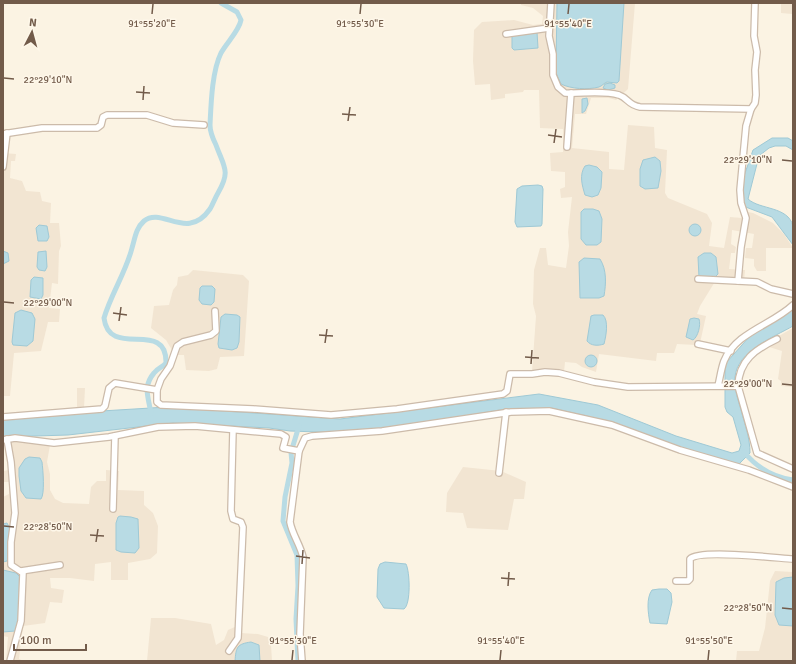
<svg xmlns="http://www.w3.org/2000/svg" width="796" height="664" viewBox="0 0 796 664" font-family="Signika,sans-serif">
	<rect width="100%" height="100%" fill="#fbf3e3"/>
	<g fill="#f2e5d2">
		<polygon points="521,3 635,3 628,89 616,100 609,98 591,98 586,114 575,114 572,148 609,152 609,169 624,170 628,125 654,127 655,148 667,150 665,193 668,198 707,214 712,223 709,246 724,248 730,217 742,218 742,211 753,213 773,223 784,234 793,248 766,248 766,271 757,271 754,266 754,259 745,258 746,248 752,248 754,234 732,230 731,244 736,247 735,253 731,253 729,269 745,270 744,282 716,280 700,306 697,314 706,316 700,343 696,345 677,344 674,353 657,353 656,361 599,354 596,372 582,367 576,363 565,362 564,372 532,372 536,316 533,304 534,270 540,248 546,248 548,265 566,268 569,246 568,232 572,197 561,198 560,189 565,187 565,172 551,171 550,153 563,152 563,129 540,128 539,90 524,90 523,92 505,94 505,98 491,100 490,84 475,85 473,61 474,30 482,22 514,20 533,25 542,24 543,16 533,8 521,5"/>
		<polygon points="781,3 793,3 792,14 781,13"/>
		<polygon points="3,153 16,154 15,161 11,161 10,178 22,181 26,191 40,192 42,201 51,203 50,223 59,223 61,246 59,251 58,284 52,283 49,308 60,309 59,322 48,322 41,351 14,353 10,396 3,396"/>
		<polygon points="193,270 243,275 249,281 244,356 220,357 217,369 209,371 186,370 184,355 175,355 166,340 151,328 154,306 169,305 173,290 177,285 178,277 188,275"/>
		<polygon points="793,328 793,387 781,386 781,381 778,379 782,351 766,346 765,344"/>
		<polygon points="77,388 85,388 84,408 77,409"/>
		<polygon points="17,440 50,445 47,462 50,474 50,490 55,499 63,503 89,504 91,487 97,481 106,481 106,470 119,471 118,490 144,491 144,505 153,513 158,526 157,553 150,559 128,563 128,580 111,580 111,562 95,564 94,581 70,578 50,578 51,588 64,590 62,603 50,602 45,623 23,626 19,659 24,661 6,661 8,637 3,636 3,497 9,494 9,482 3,482 3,471 9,470 6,442"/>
		<polygon points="463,467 501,471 526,482 524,499 514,499 508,530 467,528 463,513 446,512 447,493"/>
		<polygon points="775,571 793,572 793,661 736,661 737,651 759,651 765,628 770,581"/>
		<polygon points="151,618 175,618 211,624 216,645 224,640 228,630 237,626 241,633 258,634 268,637 271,645 272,661 147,661"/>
	</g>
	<g fill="#b8dbe4" stroke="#9fc9d5">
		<path d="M557,3h67l-5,78 -2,2 -10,-1c-3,1 -5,4 -8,5 -11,3 -28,2 -38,-3l-5,-11v-7z"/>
		<polygon points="537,32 538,48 514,50 512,48 512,36"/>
		<polygon points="610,83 615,85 615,88 608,90 603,88 605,84"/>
		<polygon points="587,98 588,104 585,111 582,113 582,99"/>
		<path d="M772,138h16l5,3v9l-7,-4h-11l-6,2 -10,8 -11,43c12,11 40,7 45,27 1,5 0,13 0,19l-21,-28 -29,-11v-27l10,-29z"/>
		<polygon points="655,157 660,161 661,171 658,188 645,189 640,186 640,169 643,160"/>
		<path d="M589,165l8,2 5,5 -1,16 -3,7 -6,2 -7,-2c-3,-10 -6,-20 0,-29z"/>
		<polygon points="538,185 542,186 543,189 542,224 541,226 517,227 515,222 517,189 522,186"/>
		<polygon points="584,209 593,209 599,211 602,219 601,242 597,245 586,245 581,239 581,212"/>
		<circle cx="695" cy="230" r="6"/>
		<polygon points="39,225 47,226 49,237 47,241 38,241 36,228"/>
		<polygon points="3,251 8,253 9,261 3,264"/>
		<polygon points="46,251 47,267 45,271 39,270 37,267 38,252"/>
		<polygon points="704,253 711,253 716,257 718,274 714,278 699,277 698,257"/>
		<path d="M584,258l16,1c7,11 6,25 4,37l-5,2h-19l-1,-36z"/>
		<polygon points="34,277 43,278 43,295 41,299 30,297 31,280"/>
		<polygon points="202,286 212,286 215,289 214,302 211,305 202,304 199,300 200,288"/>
		<path d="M793,309v17c-19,11 -56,25 -58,51 -1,11 3,23 6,33 4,15 9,28 9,43l-11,11 -22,-3 -130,-45 -36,-8 -51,2 -108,18 -46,5 -56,-2 -21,-3 -96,-5 -105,12 -65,2v-20l164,-10 173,12 199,-25 59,11 78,31 56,17 7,-2 2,-6 -8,-28 -6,-5 -2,-5v-43l25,-28z"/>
		<polygon points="21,310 32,313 35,319 33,341 27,346 13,345 12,342 15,313"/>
		<polygon points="225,314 237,315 240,317 239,342 237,348 232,350 219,348 218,344 221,317"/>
		<path d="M594,315h9c6,6 3,21 1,29 -6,2 -13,2 -17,-3l4,-25z"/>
		<path d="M694,318l5,1c2,6 -1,18 -6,21l-7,-3 4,-18z"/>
		<circle cx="591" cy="361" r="6"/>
		<path d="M29,457l11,1 2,4c1,8 3,32 -1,37l-15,-1 -5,-7 -2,-15v-8l6,-9z"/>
		<polygon points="120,516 131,517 138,519 139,548 135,553 121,552 116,550 116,523 118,517"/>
		<polygon points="7,523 10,529 8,558 7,561 3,562 3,524"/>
		<path d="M385,562l21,2c4,8 5,40 -2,45l-20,-1 -7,-11 1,-28 2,-5z"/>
		<polygon points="3,570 16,573 20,577 19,621 15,631 3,632"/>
		<polygon points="793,577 793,626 779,625 775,615 776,582 784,578"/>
		<path d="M659,589h8l4,4 1,9 -5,22 -17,-1c-2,-10 -4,-25 2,-33z"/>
		<path d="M251,642l8,3 1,16h-25c1,-14 2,-17 16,-19z"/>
	</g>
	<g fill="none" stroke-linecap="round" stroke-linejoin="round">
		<g stroke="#b8dbe4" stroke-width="5">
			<path d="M151,414c-2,-16 -9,-27 3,-41 4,-5 9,-6 12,-10 1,-45 -57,-3 -62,-45 7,-24 22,-46 28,-70 3,-10 4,-20 12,-27 18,-15 43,21 66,-12 3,-5 5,-11 8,-16 13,-22 6,-26 -2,-48 -3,-6 -6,-13 -6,-20 1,-21 2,-54 11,-72 6,-11 18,-22 20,-33l-4,-8 -16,-9"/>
			<path d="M744,452c13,16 29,25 49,28"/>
			<polyline points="298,661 296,619 298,586 297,555 283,521 285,497 292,463 291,452 299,426"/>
		</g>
		<g stroke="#cba" stroke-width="8">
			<g id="street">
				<path d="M551,3l-2,33 4,18v21l5,12 7,6c17,1 37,-3 54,2 9,3 9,10 21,12l111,2 4,-6 1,-8 -1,-25 2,-18 -3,-16 1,-33"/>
				<polyline points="506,34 549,28"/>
				<polyline points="3,134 42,128 97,128 101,125 103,117 107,115 147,115 173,123 204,125"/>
				<polyline points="567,147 571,93"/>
				<polyline points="3,167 7,133"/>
				<polyline points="698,279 757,282 771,289 793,294"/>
				<polyline points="738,281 741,247 746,218 741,203 740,190 746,126 751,109"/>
				<polyline points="698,344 731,351"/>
				<path d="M718,386c2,-8 3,-17 6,-25 12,-29 48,-36 69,-56"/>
				<path d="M738,386c1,-26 18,-37 39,-47"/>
				<polyline points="157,390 161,379 170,366 177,346 183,342 211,335 216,331 215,311"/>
				<polyline points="3,417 102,409 105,406 109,388 115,383 157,390 157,402 161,405 253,409 331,415 397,409 503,394 507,391 510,374 532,374 545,372 559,373 594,382 628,387 738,386 757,453 793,469"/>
				<polyline points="7,439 11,462 15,513 11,542 11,565 23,573 21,621 10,661"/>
				<polyline points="3,440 15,438 54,443 109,437 158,427 195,426 281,434 286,437 283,448 299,451 305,438 312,436 382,431 511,412 549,411 612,425 680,450 749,470 793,487"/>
				<path d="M299,451l-9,71c2,12 10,22 13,35l-3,77 2,27"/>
				<polyline points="499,473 506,412"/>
				<polyline points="113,509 115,436"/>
				<polyline points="21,571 60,565"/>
				<path d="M676,581h12l2,-2v-20c9,-10 86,-1 103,0"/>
				<polyline points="229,651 238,638 243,527 241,522 233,519 231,511 233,430"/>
			</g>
		</g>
		<use href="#street" stroke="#fff" stroke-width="5.5"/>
	</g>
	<path fill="none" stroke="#725b4a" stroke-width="1.5" d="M152,14l1,-10M360,14l1,-10M568,14l1,-10M4,78l10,1M136,92l14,1M143,100l1,-14M342,114l14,1M348,121l2,-14M548,135l14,2M554,143l2,-14M782,160l10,1M4,302l10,1M113,313l14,2M119,321l2,-14M319,335l14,1M325,343l2,-14M525,357l14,1M531,364l1,-14M782,384l10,1M4,526l10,1M90,535l14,1M96,542l2,-13M296,556l14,2M302,564l1,-14M501,578l14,1M508,586l1,-14M782,608l10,1M292,660l1,-10M500,660l1,-10M708,660l1,-10"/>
	<g font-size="10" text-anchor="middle" fill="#725b4a" stroke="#fef7e9" stroke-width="3" stroke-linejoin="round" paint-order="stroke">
		<text x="152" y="27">91°55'20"E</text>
		<text x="360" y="27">91°55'30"E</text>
		<text x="568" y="27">91°55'40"E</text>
		<text x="48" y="83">22°29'10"N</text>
		<text x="748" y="163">22°29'10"N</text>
		<text x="48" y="306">22°29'00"N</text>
		<text x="748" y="387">22°29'00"N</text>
		<text x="48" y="530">22°28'50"N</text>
		<text x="748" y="611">22°28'50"N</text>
		<text x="293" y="644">91°55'30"E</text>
		<text x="501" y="644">91°55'40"E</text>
		<text x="709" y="644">91°55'50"E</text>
	</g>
	<rect width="796" height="664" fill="none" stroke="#725b4a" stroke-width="8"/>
	<g transform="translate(32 32) rotate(6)" stroke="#fef7e9" stroke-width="3" paint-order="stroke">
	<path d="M0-3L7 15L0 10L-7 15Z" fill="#725b4a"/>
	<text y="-6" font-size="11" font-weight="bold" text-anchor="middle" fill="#725b4a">N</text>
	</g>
	<path d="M14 644v6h72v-6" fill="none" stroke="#725b4a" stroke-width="2"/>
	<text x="20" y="644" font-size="12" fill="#725b4a" stroke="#fef7e9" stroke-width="3" paint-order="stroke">100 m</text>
</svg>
